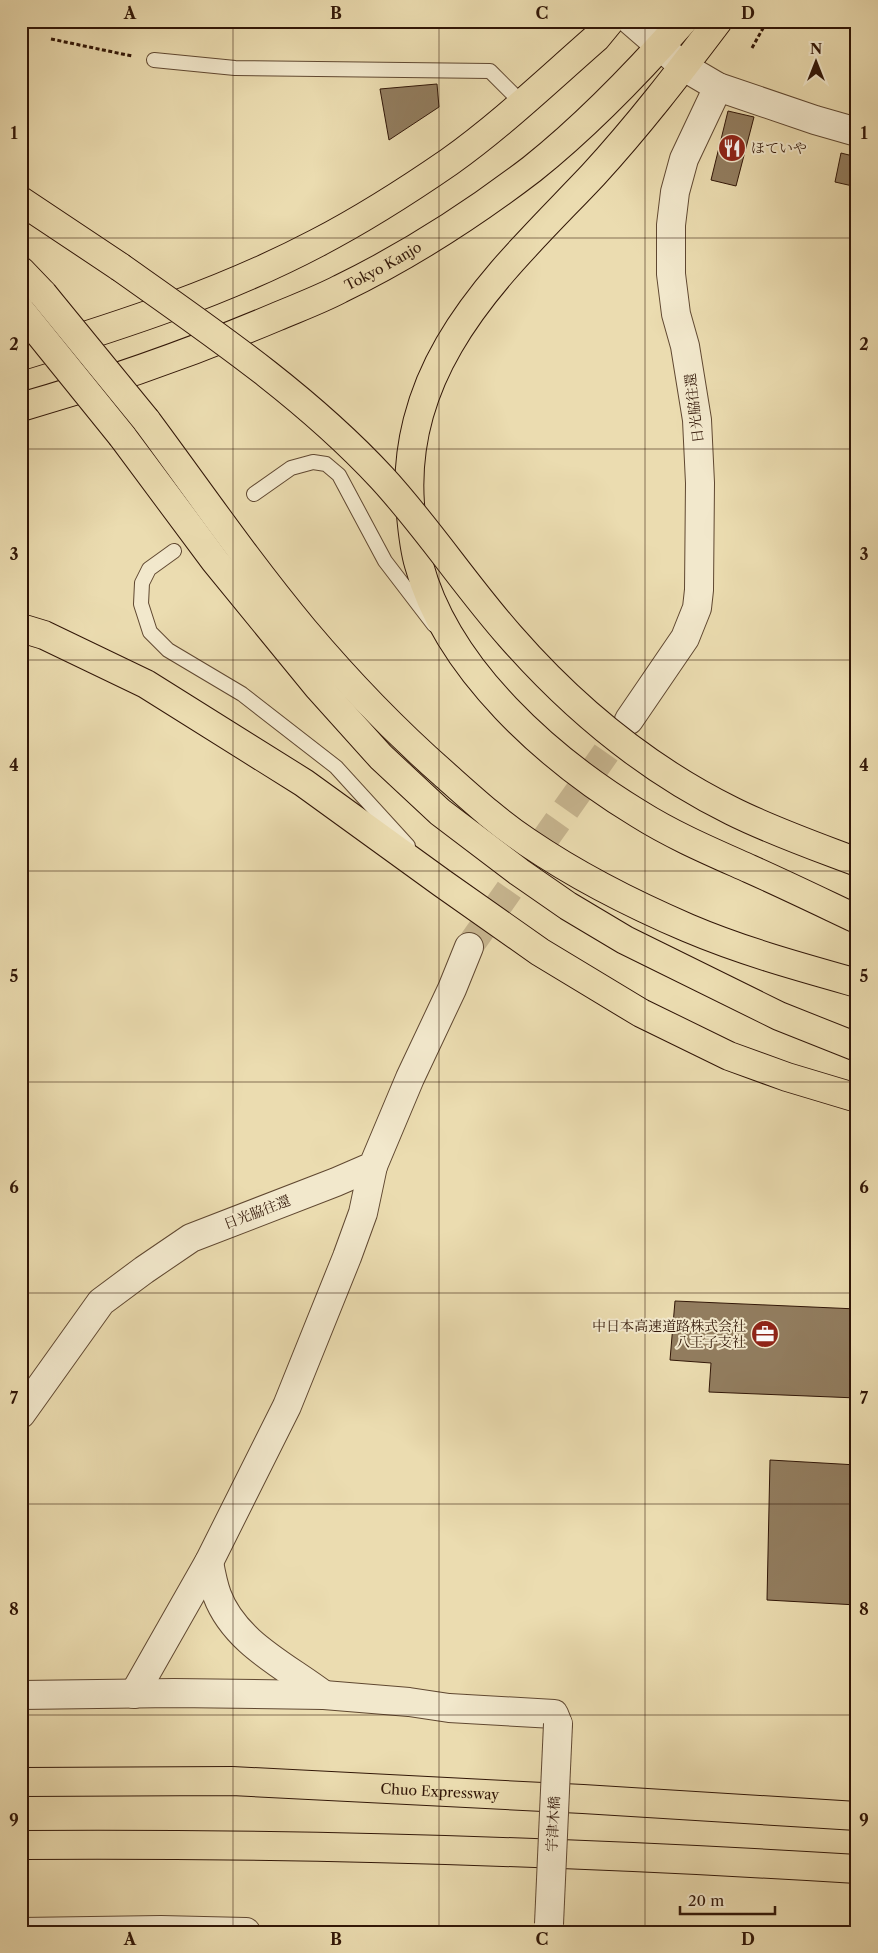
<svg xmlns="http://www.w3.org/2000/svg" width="878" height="1953" viewBox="0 0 878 1953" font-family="'Libre Caslon Text','Noto Serif JP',serif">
	<rect width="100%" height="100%" fill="#ebdcb0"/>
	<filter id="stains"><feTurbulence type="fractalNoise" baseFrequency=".004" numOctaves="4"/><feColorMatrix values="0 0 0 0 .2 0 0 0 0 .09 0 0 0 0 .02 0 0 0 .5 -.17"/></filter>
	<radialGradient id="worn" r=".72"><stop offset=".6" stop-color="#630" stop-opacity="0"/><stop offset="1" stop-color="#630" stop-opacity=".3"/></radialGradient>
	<g fill="#927d5f" stroke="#311607">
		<polygon points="437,84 439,107 389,140 380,89"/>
		<polygon points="728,111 754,117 736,186 711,180"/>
		<polygon points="841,153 857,157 857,187 835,182"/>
		<polygon points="675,1301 857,1309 857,1398 709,1392 711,1363 670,1360"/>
		<polygon points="770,1460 857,1465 857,1605 767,1600"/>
	</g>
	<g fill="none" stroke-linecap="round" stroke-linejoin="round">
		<polyline stroke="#c6b48e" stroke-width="28" stroke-dasharray="28 14" stroke-linecap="butt" points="469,947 629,720"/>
		<g stroke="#604831" stroke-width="16">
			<g id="service">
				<polyline points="154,60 235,68 490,71 522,103"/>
				<polyline points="254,494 291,468 313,462 326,464 339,475 385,561 434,625"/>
				<polyline points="174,551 149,569 142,583 141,604 150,632 168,650 242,694 336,767 408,846"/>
			</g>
		</g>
		<g stroke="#604831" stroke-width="30">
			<g id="minor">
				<polyline points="631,21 684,67 718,87 815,120 857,132"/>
				<polyline points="629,720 685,638 697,608 699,590 700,483 697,420 685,346 676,314 671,274 671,225 675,192 684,159 718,87"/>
				<polyline points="21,1414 101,1302 144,1270 191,1238 336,1182 373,1166 410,1078 452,989 469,947"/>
				<path d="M209,1562c2,11 4,22 8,33 18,48 69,71 107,100"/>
				<polyline points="134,1694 209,1562 287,1406 347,1257 363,1213 373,1166"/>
				<polyline points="21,1695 174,1693 324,1695 409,1702 449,1708 554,1714 558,1724"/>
				<polyline points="21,1932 161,1930 246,1932"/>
			</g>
		</g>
		<g stroke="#311607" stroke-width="30">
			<g id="trunk">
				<path d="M21,356c101,-31 203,-64 296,-113 46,-24 90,-52 132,-81 52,-37 99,-82 147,-124l14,-17"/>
				<path id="s1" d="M21,407c87,-25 172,-55 255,-90 21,-9 43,-17 64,-28 68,-33 132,-74 192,-120 54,-43 105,-96 151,-148"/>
			</g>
		</g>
		<g stroke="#311607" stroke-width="30">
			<g id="motorway">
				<path d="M718,21c-40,53 -80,105 -125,154 -50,53 -107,106 -144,170 -28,48 -43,103 -39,159 2,21 3,41 9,61 28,105 131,195 220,249 35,22 73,38 111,55 36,16 71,33 107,50"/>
				<polyline points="21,201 120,267"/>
				<polyline points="21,271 43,294"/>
				<path d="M146,420c52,70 102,143 158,210 43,51 90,100 140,144 27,24 53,48 83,68 50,34 105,62 161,86 54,23 112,39 169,55"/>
				<polyline points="122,436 215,561 318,687 381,757 440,812 519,872 568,906 625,940 779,1016 857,1047"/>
				<polyline points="21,628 44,635 146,684 304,783 442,883 540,952 641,1013 729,1056 787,1077 857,1098"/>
				<path id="s2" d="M21,1782l211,-1 351,18 274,17"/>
				<path d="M21,1845c279,-2 558,7 836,24"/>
			</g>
		</g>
		<g stroke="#311607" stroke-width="3" stroke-dasharray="4 2.5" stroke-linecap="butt">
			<polyline points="51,39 132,56"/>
			<polyline points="752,48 767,21"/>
		</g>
		<use href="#service" stroke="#f2e8cc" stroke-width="14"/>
		<use href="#minor" stroke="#f2e8cc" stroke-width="28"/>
		<use href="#trunk" stroke="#ebdcb0" stroke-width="28"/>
		<use href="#motorway" stroke="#ebdcb0" stroke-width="28"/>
		<g stroke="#604831" stroke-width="30" stroke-linecap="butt">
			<polyline id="minor-bridge" points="549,1924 558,1724"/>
		</g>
		<g stroke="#311607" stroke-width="30" stroke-linecap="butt">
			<g id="motorway-bridge">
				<path d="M120,267c92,65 186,129 262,211 46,50 83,107 128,158 62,71 137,133 222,175 40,20 83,35 125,51"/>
				<polyline points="43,294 146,420"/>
				<polyline points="21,311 122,436"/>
			</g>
		</g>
		<use href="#minor-bridge" stroke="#f2e8cc" stroke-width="28"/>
		<use href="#motorway-bridge" stroke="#ebdcb0" stroke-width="28"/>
	</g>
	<path fill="none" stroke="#311607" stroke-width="1" stroke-opacity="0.55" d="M233,21v1911M439,21v1911M645,21v1911M21,238h836M21,449h836M21,660h836M21,871h836M21,1082h836M21,1293h836M21,1504h836M21,1715h836"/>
	<defs>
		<g id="restaurant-disc" transform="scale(1.4375)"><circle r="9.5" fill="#8f2418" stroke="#f2e8cc"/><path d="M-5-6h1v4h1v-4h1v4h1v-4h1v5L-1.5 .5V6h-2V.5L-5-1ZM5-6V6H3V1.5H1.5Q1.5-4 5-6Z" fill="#fff"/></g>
		<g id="office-disc" transform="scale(1.4375)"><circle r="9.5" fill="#8f2418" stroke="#f2e8cc"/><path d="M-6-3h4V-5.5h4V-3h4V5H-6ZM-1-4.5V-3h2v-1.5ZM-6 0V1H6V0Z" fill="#fff"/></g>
	</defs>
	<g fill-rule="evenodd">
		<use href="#restaurant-disc" x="732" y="148"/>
		<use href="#office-disc" x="765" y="1334"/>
	</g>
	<g text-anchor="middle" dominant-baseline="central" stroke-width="4" stroke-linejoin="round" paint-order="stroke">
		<g font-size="14" fill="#311607" stroke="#f2e8cc" text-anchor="start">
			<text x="751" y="148">ほていや</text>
			<text x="746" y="1326" text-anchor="end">中日本高速道路株式会社<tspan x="746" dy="16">八王子支社</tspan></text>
		</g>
		<g font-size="14" fill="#311607" stroke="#f2e8cc">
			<text stroke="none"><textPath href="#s1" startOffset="389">Tokyo Kanjo</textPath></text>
			<text transform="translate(694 408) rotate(-97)">日光脇往還</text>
			<text transform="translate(257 1212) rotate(-21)">日光脇往還</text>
			<text stroke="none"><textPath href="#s2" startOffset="419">Chuo Expressway</textPath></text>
			<text transform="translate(553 1824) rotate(-87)">宇津木橋</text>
		</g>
	</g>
	<rect width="878" height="1953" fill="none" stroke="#ebdcb0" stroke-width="55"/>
	<g transform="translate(816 62)" stroke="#f2e8cc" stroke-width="4" paint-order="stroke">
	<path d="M0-4L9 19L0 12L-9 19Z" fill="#311607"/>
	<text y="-8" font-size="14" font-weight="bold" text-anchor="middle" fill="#311607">N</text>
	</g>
	<path d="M680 1906v8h95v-8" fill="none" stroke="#311607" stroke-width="2.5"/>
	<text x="688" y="1906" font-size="15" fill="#311607" stroke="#f2e8cc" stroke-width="4" paint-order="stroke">20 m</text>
	<rect x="28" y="28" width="822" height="1898" fill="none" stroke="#311607" stroke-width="2"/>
	<g font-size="16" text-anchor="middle" font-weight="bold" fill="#311607">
		<text x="130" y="19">A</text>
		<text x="336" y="19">B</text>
		<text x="542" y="19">C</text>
		<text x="748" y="19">D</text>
		<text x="14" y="139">1</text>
		<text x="864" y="139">1</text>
		<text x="14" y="350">2</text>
		<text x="864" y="350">2</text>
		<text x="14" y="560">3</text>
		<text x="864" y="560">3</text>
		<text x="14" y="771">4</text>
		<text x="864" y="771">4</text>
		<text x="14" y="982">5</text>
		<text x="864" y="982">5</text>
		<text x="14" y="1193">6</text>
		<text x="864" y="1193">6</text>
		<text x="14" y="1404">7</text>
		<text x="864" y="1404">7</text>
		<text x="14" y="1615">8</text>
		<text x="864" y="1615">8</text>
		<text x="14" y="1826">9</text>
		<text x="864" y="1826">9</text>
		<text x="130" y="1945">A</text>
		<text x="336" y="1945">B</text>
		<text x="542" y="1945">C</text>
		<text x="748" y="1945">D</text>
	</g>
	<rect width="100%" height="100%" filter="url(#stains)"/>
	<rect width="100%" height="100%" fill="url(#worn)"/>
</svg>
